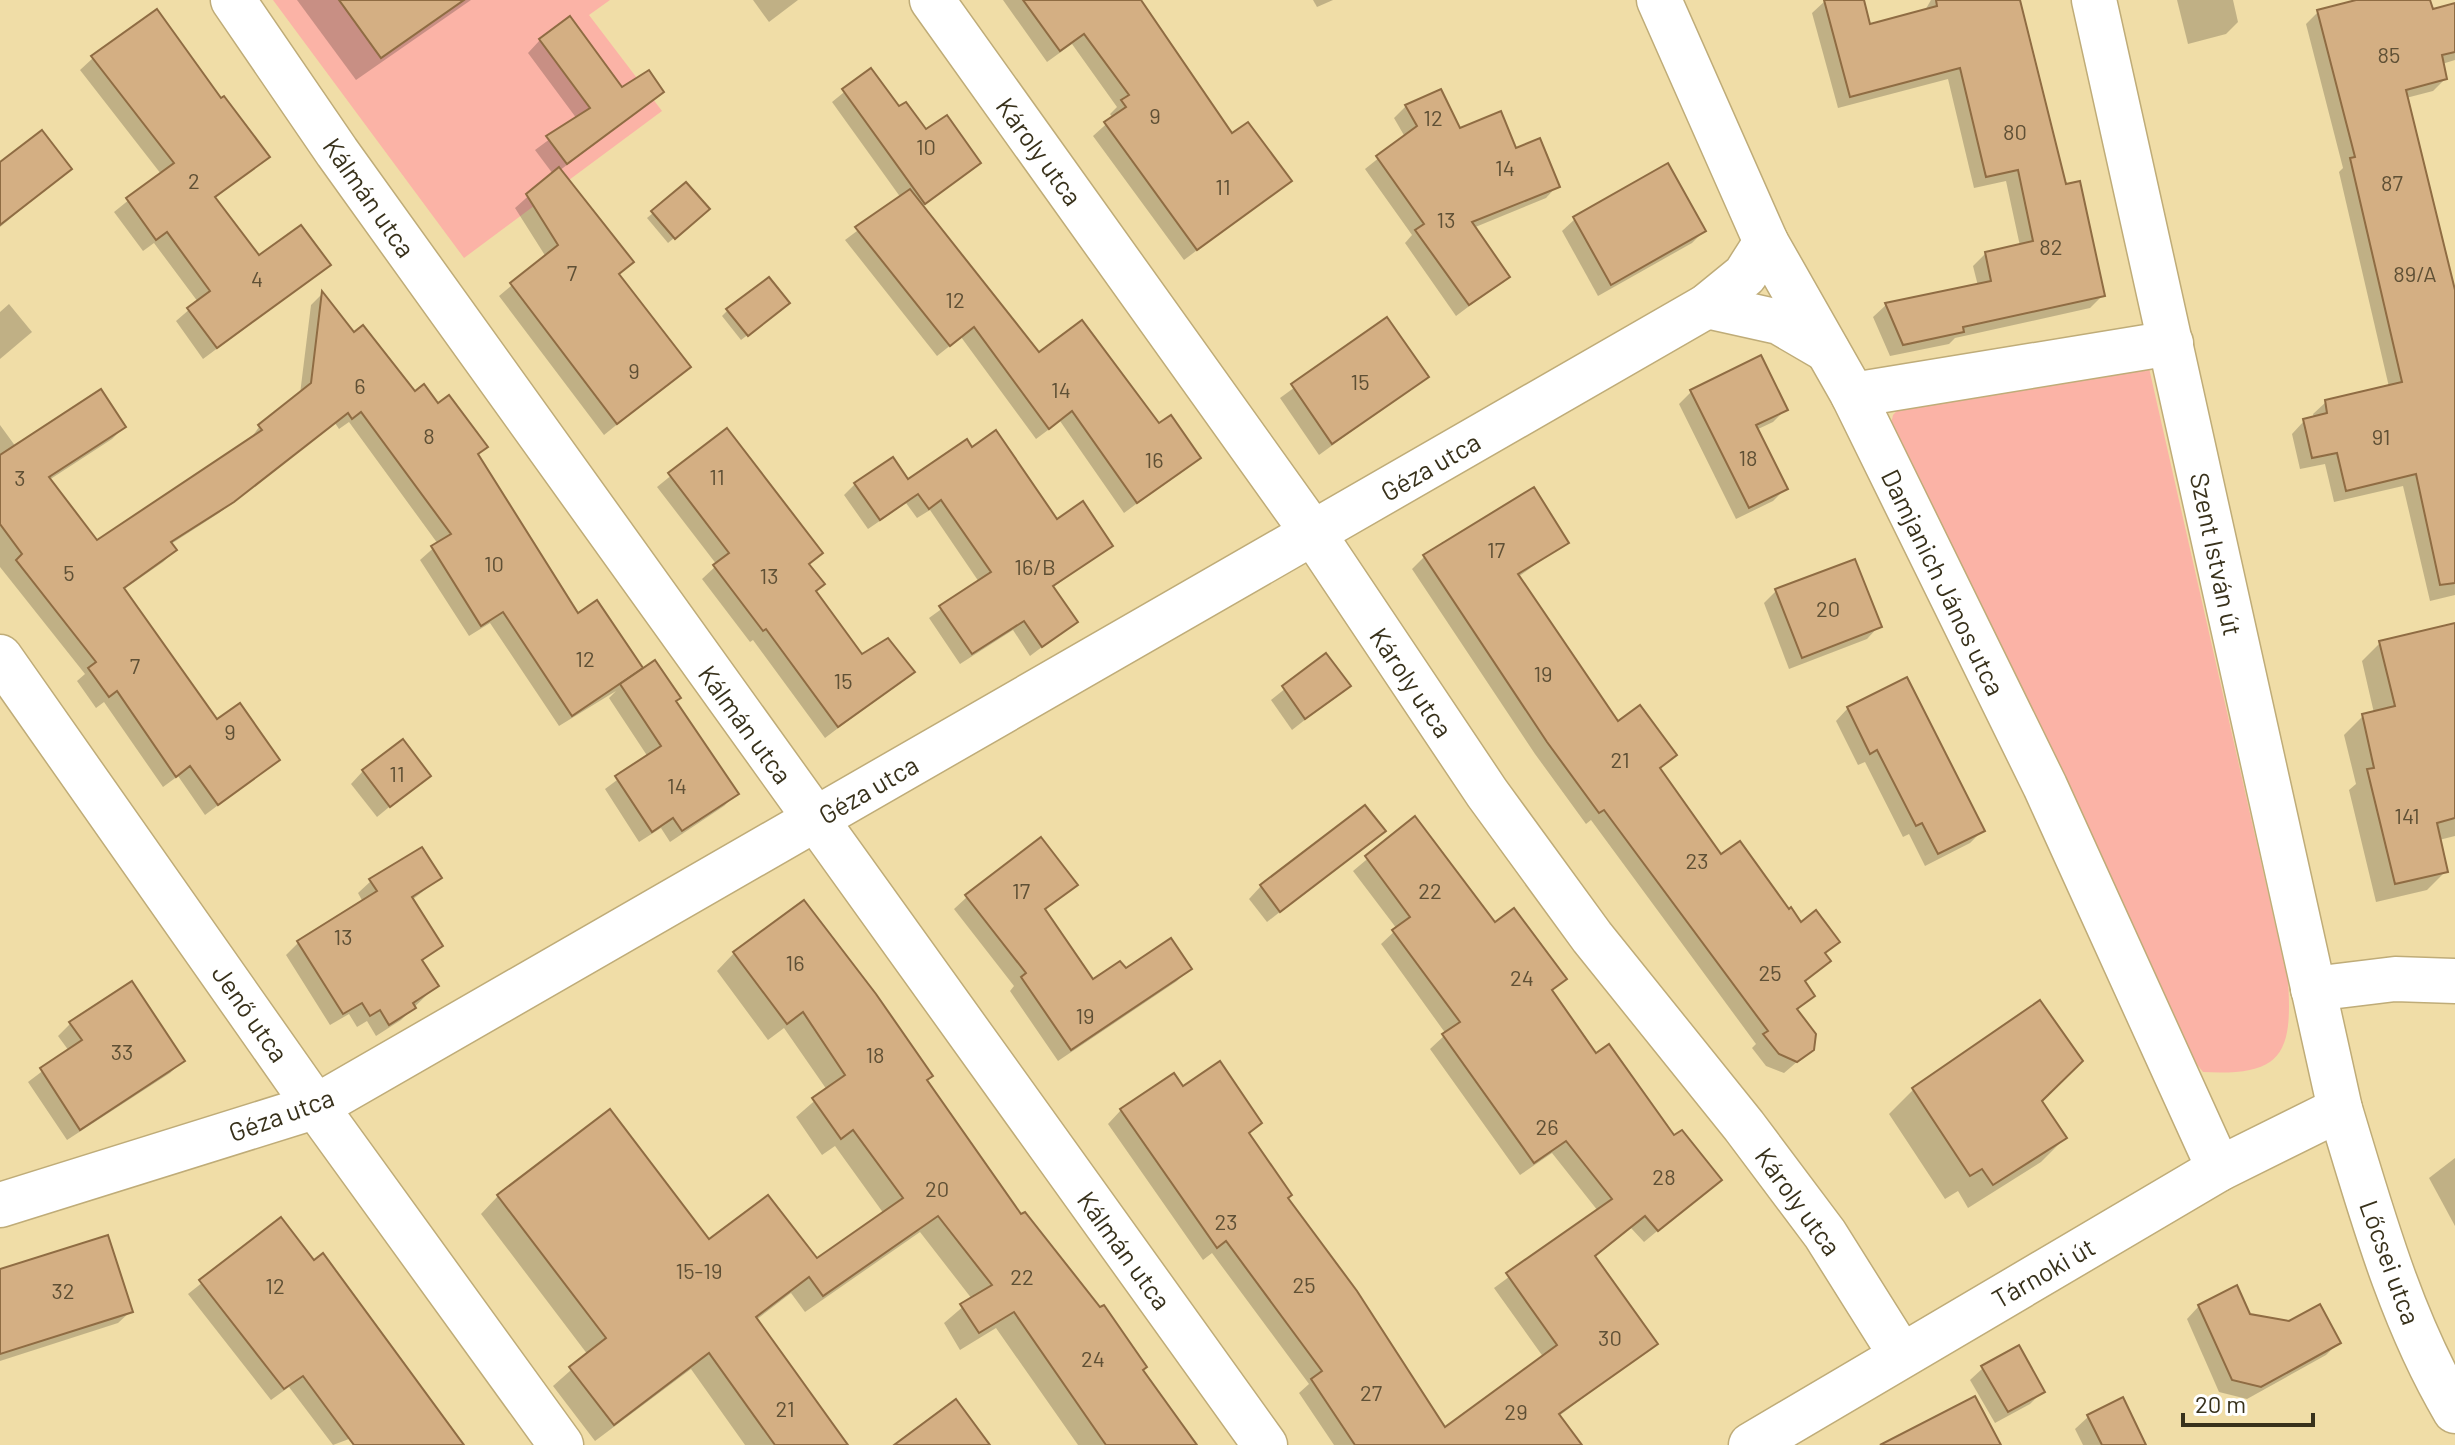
<svg xmlns="http://www.w3.org/2000/svg" width="2455" height="1445" viewBox="0 0 2455 1445" font-family="Barlow,sans-serif">
	<rect width="100%" height="100%" fill="#f0dda7"/>
	<g fill="#fbb3a6">
		<polygon points="273,0 610,0 589,15 662,111 464,258"/>
		<path d="M2149,368l139,613c5,74 -7,95 -85,91l-39,-48 -276,-587 5,-22 14,-15z"/>
	</g>
	<g fill="#0003">
		<polygon points="297,0 471,0 356,80"/>
		<polygon points="753,0 798,0 769,22"/>
		<polygon points="1003,0 1139,0 1232,136 1289,181 1184,260 1093,136 1113,118 1110,114 1117,107 1072,44 1047,62"/>
		<polygon points="1313,0 1333,0 1317,7"/>
		<polygon points="1862,0 1869,26 1924,12 1931,0 2018,0 2065,186 2102,296 2090,308 1955,338 1949,344 1890,356 1873,317 1886,305 1978,286 1973,266 1986,253 2020,246 2006,181 1974,188 1948,79 1838,108 1812,13 1825,1"/>
		<polygon points="2177,0 2233,0 2238,22 2226,34 2188,44"/>
		<polygon points="2364,0 2428,0 2431,11 2455,5 2455,60 2442,64 2445,79 2433,91 2406,98 2455,301 2455,595 2430,601 2403,486 2334,502 2325,464 2300,469 2292,434 2304,421 2314,418 2313,414 2326,402 2389,387 2339,172 2343,168 2306,24 2318,12"/>
		<polygon points="540,40 622,89 662,92 559,171 618,275 688,367 604,435 499,296 546,257 515,208 553,174 535,150 577,119 528,53"/>
		<polygon points="93,58 221,101 267,157 214,199 258,258 329,265 203,359 176,321 198,302 154,243 143,251 114,212 161,174 80,70"/>
		<polygon points="870,71 899,109 926,132 979,163 922,207 1039,355 1159,426 1198,458 1124,513 1060,421 1036,439 961,337 937,356 845,240 901,198 832,102"/>
		<polygon points="1440,91 1459,131 1515,151 1557,186 1546,198 1473,228 1508,277 1456,316 1405,243 1412,235 1365,169 1405,137 1394,118 1406,106"/>
		<polygon points="0,166 70,169 0,227"/>
		<polygon points="653,213 702,215 668,243 647,218"/>
		<polygon points="1575,219 1704,231 1692,243 1598,296 1562,231"/>
		<polygon points="322,294 354,335 477,455 577,616 640,668 634,674 674,701 736,794 724,806 670,842 661,828 639,842 605,789 648,757 609,698 616,691 559,726 490,623 469,636 420,560 438,544 349,422 339,429 335,423 219,513 171,544 175,550 163,562 123,590 217,722 278,760 205,815 178,776 163,787 104,702 96,708 77,681 85,674 0,567 0,425 16,447 124,427 112,439 49,480 97,542 249,441 259,427 300,394 311,305"/>
		<polygon points="9,304 32,332 0,359 0,312"/>
		<polygon points="782,309 741,340 722,316 728,310"/>
		<polygon points="1387,320 1426,377 1319,455 1280,398"/>
		<polygon points="1692,391 1786,409 1773,422 1756,430 1786,488 1773,501 1736,519 1679,404"/>
		<polygon points="727,430 807,565 815,592 862,657 912,672 825,738 753,640 750,642 702,579 717,565 657,487"/>
		<polygon points="972,450 1056,521 1111,546 1052,588 1075,622 1030,656 1013,630 960,664 929,618 979,582 930,510 917,518 906,503 868,529 844,495 855,484 908,482"/>
		<polygon points="1534,489 1566,542 1518,577 1618,724 1675,755 1659,770 1721,857 1801,924 1838,941 1824,955 1828,961 1803,983 1813,995 1796,1011 1812,1049 1784,1073 1766,1066 1752,1048 1756,1044 1591,820 1586,824 1535,754 1412,569 1424,557"/>
		<polygon points="1776,591 1879,626 1867,639 1789,669 1764,603"/>
		<polygon points="2455,625 2455,836 2439,840 2446,871 2427,890 2376,902 2349,790 2356,784 2344,735 2363,716 2374,713 2362,661 2380,643"/>
		<polygon points="1326,656 1348,686 1292,730 1271,700"/>
		<polygon points="1848,708 1983,830 1970,843 1925,866 1909,834 1903,837 1865,762 1858,765 1836,721"/>
		<polygon points="363,771 428,775 377,817 351,784"/>
		<polygon points="1415,819 1494,925 1564,979 1551,992 1595,1056 1719,1180 1644,1242 1631,1228 1594,1257 1655,1343 1559,1416 1558,1445 1334,1445 1299,1393 1309,1384 1212,1253 1203,1260 1108,1124 1121,1110 1182,1089 1260,1123 1248,1135 1286,1198 1444,1430 1544,1358 1494,1288 1598,1211 1552,1153 1520,1175 1430,1049 1446,1034 1381,944 1397,929 1353,871"/>
		<polygon points="1383,831 1267,922 1249,899 1261,886"/>
		<polygon points="440,878 412,900 440,946 421,962 436,986 401,1020 376,1036 367,1021 357,1027 349,1014 330,1025 286,955 298,943 363,902 358,893 371,881"/>
		<polygon points="1075,884 1044,911 1092,982 1126,971 1189,968 1177,981 1058,1061 1010,991 1014,986 954,909 967,897"/>
		<polygon points="734,953 925,1081 1021,1217 1195,1445 1078,1445 996,1328 960,1350 944,1323 972,1299 920,1232 805,1312 791,1293 756,1320 818,1445 745,1445 691,1369 595,1441 553,1386 588,1355 481,1214 498,1196 709,1242 817,1261 884,1214 835,1146 822,1155 796,1117 827,1090 784,1028 768,1040 717,971"/>
		<polygon points="2040,1003 2040,1101 2065,1138 2041,1162 1968,1208 1958,1191 1945,1199 1889,1114 1913,1090"/>
		<polygon points="71,1023 182,1061 170,1073 67,1140 28,1082 69,1051 58,1036"/>
		<polygon points="2455,1158 2455,1226 2429,1178"/>
		<polygon points="281,1220 462,1445 353,1445 349,1439 333,1445 289,1387 271,1400 188,1294"/>
		<polygon points="0,1271 131,1311 118,1323 0,1361"/>
		<polygon points="2199,1306 2249,1316 2339,1342 2326,1355 2247,1399 2219,1392 2187,1319"/>
		<polygon points="1983,1368 2043,1391 2030,1404 1995,1423 1970,1380"/>
		<polygon points="2122,1400 2144,1445 2083,1445 2075,1429 2088,1417"/>
	</g>
	<g fill="#d4af83" stroke="#8f6c43" stroke-width="2">
		<polygon points="339,0 464,0 381,58"/>
		<polygon points="1023,0 1141,0 1232,133 1248,122 1292,181 1197,250 1104,122 1126,107 1121,100 1129,95 1084,34 1060,51"/>
		<polygon points="1824,0 1864,0 1870,24 1937,6 1936,0 2020,0 2066,184 2080,181 2105,296 1963,327 1964,332 1903,345 1885,303 1991,281 1985,252 2033,241 2018,170 1986,177 1960,68 1850,97"/>
		<polygon points="2356,0 2430,0 2433,9 2455,3 2455,52 2442,55 2447,79 2406,90 2455,290 2455,583 2440,585 2416,474 2346,491 2337,453 2312,458 2303,419 2327,413 2325,400 2402,382 2350,158 2355,157 2317,10"/>
		<polygon points="157,9 221,98 224,96 270,157 215,197 259,255 301,225 331,265 217,348 187,308 210,291 167,232 156,240 126,198 174,163 91,56"/>
		<polygon points="570,16 622,87 649,70 664,92 567,164 546,136 590,108 539,39"/>
		<polygon points="871,68 899,106 906,102 926,129 947,115 981,163 925,204 842,89"/>
		<polygon points="1441,89 1460,128 1501,111 1516,148 1540,138 1560,187 1472,222 1510,277 1469,305 1415,230 1424,224 1376,156 1417,126 1405,105"/>
		<polygon points="42,130 72,169 0,225 0,162"/>
		<polygon points="1668,163 1706,231 1611,285 1573,217"/>
		<polygon points="559,167 634,262 619,274 691,367 617,424 510,283 558,245 526,194"/>
		<polygon points="686,182 710,209 675,239 651,211"/>
		<polygon points="910,189 1039,352 1082,320 1159,423 1171,415 1201,458 1137,503 1072,411 1049,429 974,327 950,346 855,227"/>
		<polygon points="769,277 790,303 748,336 726,309"/>
		<polygon points="322,291 354,332 363,325 415,391 424,384 438,403 449,395 488,447 478,454 578,613 597,600 643,668 572,716 503,612 481,626 431,546 451,534 361,412 352,419 348,413 234,502 171,542 177,550 124,588 217,719 240,703 280,760 218,805 190,766 176,777 117,691 109,697 88,668 96,662 16,560 22,554 0,524 0,455 101,389 126,427 49,477 97,540 262,430 258,425 311,383"/>
		<polygon points="1387,317 1429,377 1332,444 1291,384"/>
		<polygon points="1761,355 1788,410 1756,425 1788,489 1749,508 1690,390"/>
		<polygon points="727,428 823,553 809,564 825,584 816,591 862,654 888,638 915,672 838,727 766,629 763,631 713,565 729,553 668,473"/>
		<polygon points="996,430 1057,519 1083,501 1113,546 1053,586 1078,622 1042,647 1024,621 972,654 939,606 991,572 941,500 929,509 918,494 880,520 854,483 893,457 908,479 967,439 972,447"/>
		<polygon points="1534,487 1569,543 1518,574 1618,721 1640,705 1677,755 1660,768 1721,854 1740,841 1789,909 1791,907 1801,922 1816,910 1840,942 1825,953 1831,961 1805,981 1815,996 1797,1009 1816,1034 1814,1050 1797,1062 1779,1054 1763,1034 1768,1031 1604,810 1599,813 1547,742 1423,555"/>
		<polygon points="1855,559 1882,627 1802,658 1775,589"/>
		<polygon points="2455,623 2455,818 2437,823 2448,872 2395,884 2367,769 2374,768 2362,714 2395,706 2379,641"/>
		<polygon points="1326,653 1351,686 1305,719 1282,686"/>
		<polygon points="655,660 681,698 676,701 739,794 682,831 673,818 652,832 615,776 661,746 620,684"/>
		<polygon points="1907,677 1985,831 1938,854 1922,823 1916,826 1877,750 1870,754 1847,707"/>
		<polygon points="403,739 431,776 390,807 362,770"/>
		<polygon points="1365,805 1386,831 1280,912 1260,885"/>
		<polygon points="1415,816 1495,922 1514,908 1567,979 1552,990 1596,1053 1609,1044 1674,1135 1682,1130 1722,1180 1658,1231 1645,1216 1595,1256 1658,1344 1559,1414 1582,1445 1355,1445 1311,1379 1322,1371 1226,1241 1217,1248 1120,1109 1174,1073 1183,1086 1220,1061 1262,1123 1249,1133 1292,1195 1288,1198 1357,1291 1445,1427 1557,1345 1506,1273 1612,1199 1566,1141 1534,1163 1442,1034 1460,1022 1392,930 1410,917 1365,856"/>
		<polygon points="1041,837 1078,885 1045,909 1093,979 1120,961 1126,968 1171,938 1192,969 1071,1050 1021,977 1026,973 965,895"/>
		<polygon points="422,847 442,878 412,897 443,946 422,960 439,986 413,1003 416,1008 389,1025 380,1010 370,1016 362,1003 343,1014 297,941 377,891 369,879"/>
		<polygon points="804,900 876,994 933,1076 927,1080 1021,1214 1025,1212 1100,1307 1104,1305 1147,1367 1143,1370 1197,1445 1106,1445 1014,1312 979,1333 960,1304 992,1285 938,1216 823,1296 809,1277 756,1317 848,1445 775,1445 709,1353 614,1425 569,1367 606,1338 497,1195 610,1109 709,1239 768,1195 817,1258 903,1198 853,1130 841,1139 812,1098 845,1075 803,1012 787,1024 733,952"/>
		<polygon points="132,981 185,1061 80,1130 40,1068 82,1040 69,1022"/>
		<polygon points="2040,1000 2083,1061 2042,1101 2067,1138 1993,1185 1982,1169 1970,1176 1912,1088"/>
		<polygon points="281,1217 314,1260 323,1253 464,1445 354,1445 303,1376 284,1389 199,1280"/>
		<polygon points="108,1235 133,1312 0,1354 0,1269"/>
		<polygon points="2237,1285 2250,1314 2289,1321 2320,1304 2341,1343 2261,1387 2232,1380 2198,1305"/>
		<polygon points="2019,1345 2045,1392 2008,1412 1981,1366"/>
		<polygon points="1975,1396 2001,1445 1880,1445"/>
		<polygon points="2123,1397 2146,1445 2102,1445 2087,1415"/>
		<polygon points="956,1399 990,1445 894,1445"/>
	</g>
	<g fill="none" stroke-linecap="round" stroke-linejoin="round">
		<g stroke="#bfac78" stroke-width="47">
			<g id="minor">
				<polyline points="233,0 337,152 1265,1445"/>
				<polyline points="932,0 1313,533 1487,793 1592,937 1744,1126 1825,1234 1901,1355"/>
				<polyline points="1659,0 1766,242 1853,395 2045,786 2219,1169"/>
				<path d="M2094,0l246,1109c31,102 60,209 115,302"/>
				<polyline points="1707,306 1779,322 1827,350"/>
				<polyline points="1853,395 2171,343"/>
				<polyline points="0,657 304,1090 561,1445"/>
				<polyline points="2313,989 2395,979 2455,981"/>
				<polyline points="0,1205 317,1106 1707,306 1745,275 1766,242"/>
				<polyline points="1751,1445 2219,1169 2340,1109"/>
			</g>
		</g>
		<use href="#minor" stroke="#fff" stroke-width="44"/>
	</g>
	<g text-anchor="middle" dominant-baseline="central" stroke-width="8" stroke-linejoin="round" paint-order="stroke">
		<g font-size="22" fill="#5f5035">
			<text x="2389" y="54">85</text>
			<text x="1155" y="115">9</text>
			<text x="1433" y="117">12</text>
			<text x="2015" y="131">80</text>
			<text x="926" y="146">10</text>
			<text x="1505" y="167">14</text>
			<text x="194" y="180">2</text>
			<text x="2392" y="182">87</text>
			<text x="1223" y="186">11</text>
			<text x="1446" y="219">13</text>
			<text x="2051" y="246">82</text>
			<text x="572" y="272">7</text>
			<text x="2415" y="273">89/A</text>
			<text x="257" y="278">4</text>
			<text x="955" y="299">12</text>
			<text x="634" y="370">9</text>
			<text x="1360" y="381">15</text>
			<text x="360" y="385">6</text>
			<text x="1061" y="389">14</text>
			<text x="429" y="435">8</text>
			<text x="2381" y="436">91</text>
			<text x="1748" y="457">18</text>
			<text x="1154" y="459">16</text>
			<text x="717" y="476">11</text>
			<text x="20" y="477">3</text>
			<text x="1496" y="549">17</text>
			<text x="494" y="563">10</text>
			<text x="1035" y="566">16/B</text>
			<text x="69" y="572">5</text>
			<text x="769" y="575">13</text>
			<text x="1828" y="608">20</text>
			<text x="585" y="658">12</text>
			<text x="135" y="665">7</text>
			<text x="1543" y="673">19</text>
			<text x="843" y="680">15</text>
			<text x="230" y="731">9</text>
			<text x="1620" y="759">21</text>
			<text x="397" y="773">11</text>
			<text x="677" y="785">14</text>
			<text x="2407" y="815">141</text>
			<text x="1697" y="860">23</text>
			<text x="1021" y="890">17</text>
			<text x="1430" y="890">22</text>
			<text x="343" y="936">13</text>
			<text x="795" y="962">16</text>
			<text x="1770" y="972">25</text>
			<text x="1522" y="977">24</text>
			<text x="1085" y="1015">19</text>
			<text x="122" y="1051">33</text>
			<text x="875" y="1054">18</text>
			<text x="1547" y="1126">26</text>
			<text x="1664" y="1176">28</text>
			<text x="937" y="1188">20</text>
			<text x="1226" y="1221">23</text>
			<text x="699" y="1270">15-19</text>
			<text x="1022" y="1276">22</text>
			<text x="1304" y="1284">25</text>
			<text x="275" y="1285">12</text>
			<text x="63" y="1290">32</text>
			<text x="1610" y="1337">30</text>
			<text x="1093" y="1358">24</text>
			<text x="1371" y="1392">27</text>
			<text x="785" y="1408">21</text>
			<text x="1516" y="1411">29</text>
		</g>
		<g font-size="26" fill="#38311b" stroke="#fff">
			<text transform="translate(1040 151) rotate(54)">Károly utca</text>
			<text transform="translate(370 197) rotate(55)">Kálmán utca</text>
			<text transform="translate(1430 466) rotate(-30)">Géza utca</text>
			<text transform="translate(2217 554) rotate(78)">Szent István út</text>
			<text transform="translate(1944 582) rotate(64)">Damjanich János utca</text>
			<text transform="translate(1412 682) rotate(56)">Károly utca</text>
			<text transform="translate(746 724) rotate(54)">Kálmán utca</text>
			<text transform="translate(868 789) rotate(-30)">Géza utca</text>
			<text transform="translate(251 1013) rotate(55)">Jenő utca</text>
			<text transform="translate(281 1114) rotate(-20)">Géza utca</text>
			<text transform="translate(1799 1201) rotate(54)">Károly utca</text>
			<text transform="translate(1125 1250) rotate(54)">Kálmán utca</text>
			<text transform="translate(2391 1262) rotate(70)">Lőcsei utca</text>
			<text transform="translate(2043 1272) rotate(-30)">Tárnoki út</text>
		</g>
	</g>
	<path d="M2183 1413v12h130v-12" fill="none" stroke="#38311b" stroke-width="4"/>
	<text x="2195" y="1413" font-size="24" fill="#38311b" stroke="#ffffff" stroke-width="6" paint-order="stroke">20 m</text>
</svg>
